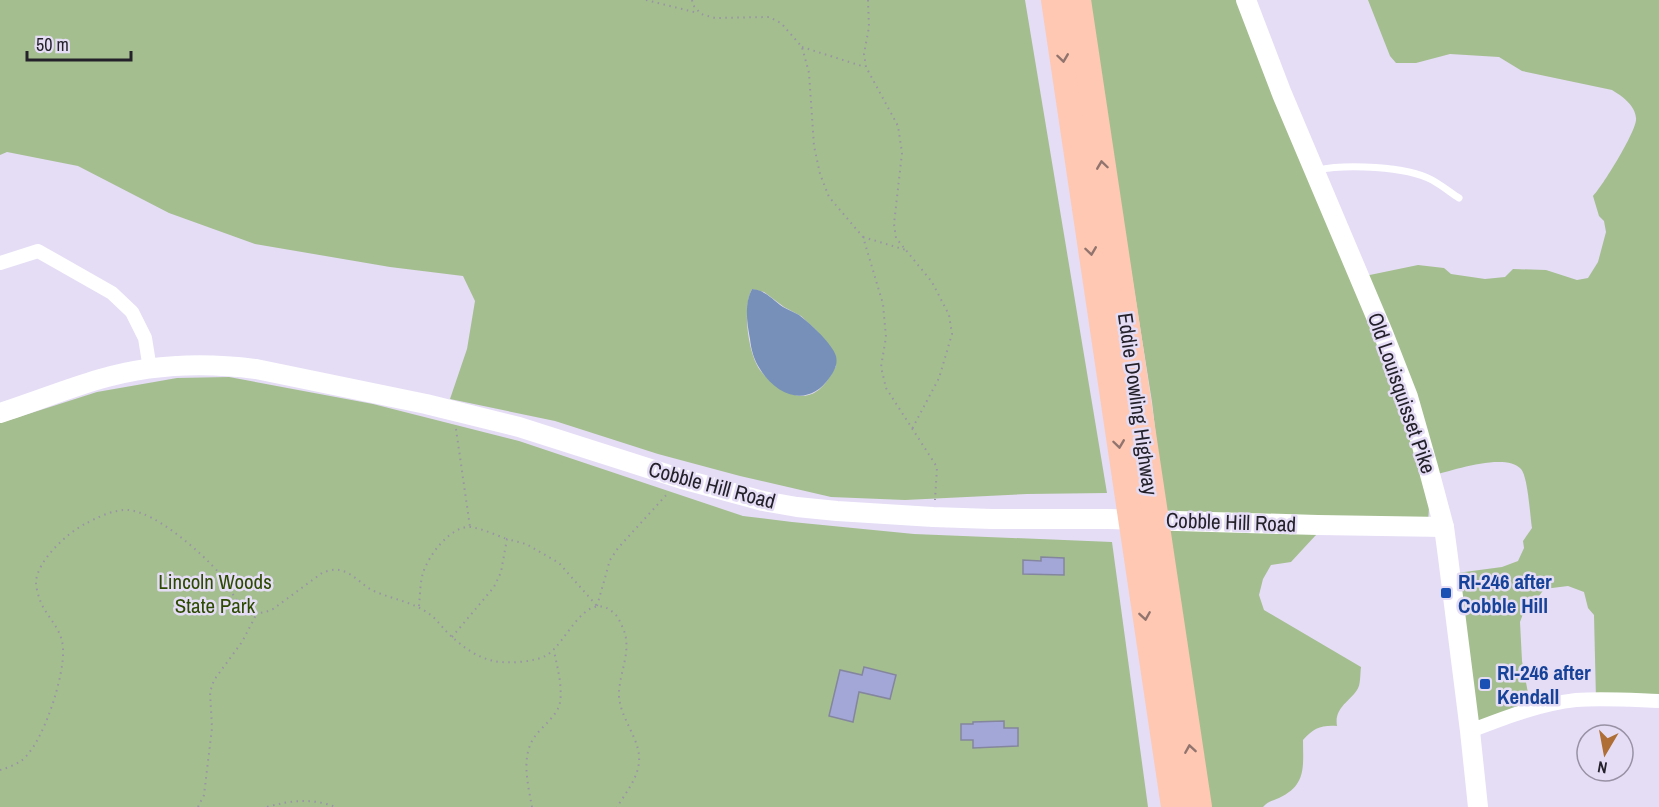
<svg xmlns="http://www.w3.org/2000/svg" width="1659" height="807" viewBox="0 0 1659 807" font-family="'Archivo Narrow',sans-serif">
	<rect width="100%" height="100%" fill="#e5ddf5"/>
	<g fill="#a4be8f" fill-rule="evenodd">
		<path d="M0,0h1025l82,493 -80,1 -122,6 -74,-3 -91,-21 -82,-22 -103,-33 -105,-22 17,-50 8,-48 -12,-25 -73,-9 -135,-23 -86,-31 -91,-47 -71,-14 -7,3zM752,289l12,3 20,15 17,9 17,16 18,34c-13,25 -27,39 -55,23 -8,-5 -15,-11 -21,-19 -12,-17 -18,-62 -8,-81z"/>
		<path d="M1090,0h155l115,277 58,-12 26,3 7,6 34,5 20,-2 8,-8 33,1 31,10 11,-2 10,-16 8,-30 -2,-11 -5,-5 -6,-20c9,-9 45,-67 43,-78 -1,-13 -14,-22 -24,-28l-90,-19 -23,-14 -49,-3 -34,9h-20l-6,-7 -22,-56h291v704l-63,-4 -2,-85 -6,-7 -4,-16 -16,-6 -24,3 -7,10 -10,4 -7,19 2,39 9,48 -25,8 -33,4 -16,-148 45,-6 16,-6 6,-13 -1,-7 9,-13c-2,-12 -4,-51 -11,-59 -16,-17 -70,2 -90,7l-3,47 -102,3 -11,10 -24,26 -20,3 -8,14 -4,16 5,15 97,57c-1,6 0,18 -4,23 -8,12 -23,18 -20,36 -16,-1 -23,2 -34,14 0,26 4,45 -24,58 -7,3 -11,3 -16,9h-64l-47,-405 -58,-365z"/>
		<polygon points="229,377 373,404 519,441 743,516 792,522 914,534 1112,542 1148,807 0,807 0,423 97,392 177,378"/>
	</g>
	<path fill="#7690ba" d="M752,289c13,1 20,10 31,18 5,3 11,5 16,8 5,4 10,8 14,12 7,6 21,21 23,29 2,9 -2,15 -6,21 -21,31 -53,20 -70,-8 -6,-9 -9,-20 -10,-30 -3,-16 -6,-35 2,-50z"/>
	<g fill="#a3a7d8" stroke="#84869d" stroke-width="1.5">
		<polygon points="1041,557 1064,558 1064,575 1023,574 1023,560 1041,561"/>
		<polygon points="864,667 896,675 890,699 859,692 853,722 829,716 840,670 862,675"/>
		<polygon points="1004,721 1004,728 1018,728 1018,746 973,748 973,740 961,740 961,724 973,724 973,722"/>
	</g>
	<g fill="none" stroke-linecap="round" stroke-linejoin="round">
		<g stroke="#9a94a7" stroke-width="2" stroke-dasharray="1.5 4.5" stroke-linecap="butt">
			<polyline points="646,0 698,13"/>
			<polyline points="692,0 693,5 701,14 715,18 769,17 781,23 802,47 809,73 814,146 820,174 829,197 863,237 883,304 886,337 881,367 886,388 937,467 935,500"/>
			<polyline points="868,0 869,27 864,54 866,67 898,126 902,153 894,224 896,238 932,282 949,315 952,334 939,378 912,429"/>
			<polyline points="802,47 865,67"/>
			<polyline points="863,237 906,250"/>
			<polyline points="456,429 470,527"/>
			<path d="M419,606c1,-11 1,-23 4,-33 5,-17 28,-48 48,-46 12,2 25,8 36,12"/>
			<polyline points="597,606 610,560 618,548 669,492"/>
			<polyline points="452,637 494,587 501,572 507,539 526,544 559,563 597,606"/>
			<path d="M0,770c7,-2 15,-5 21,-9 22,-16 44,-86 42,-113 -1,-20 -17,-31 -23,-48 -2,-5 -4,-13 -4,-18 1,-21 31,-49 49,-58 11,-6 29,-15 43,-14 28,2 74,43 92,64 9,11 15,29 27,36 10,5 17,3 26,-1l49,-36c5,-2 11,-4 17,-3 14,2 23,16 35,21 20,9 41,11 58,25 7,6 12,14 19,20 12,11 27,22 43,25 13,3 42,1 53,-6 20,-12 39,-69 68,-41 3,3 5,8 7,12 12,24 -4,47 -3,71 2,23 22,43 20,65 -1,16 -14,32 -22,45"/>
			<polyline points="198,807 204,795 212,728 210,692 214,680 242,642 256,615"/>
			<path d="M267,807c25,-7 44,-9 69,0"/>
			<path d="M532,807c-4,-23 -12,-52 4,-72 7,-9 19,-18 23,-29 5,-15 -2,-40 -5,-55"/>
		</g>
		<path stroke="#fff" stroke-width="7" d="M1317,170c29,-6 89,-4 115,10 9,5 18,12 27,18"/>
		<g stroke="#fff" stroke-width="14">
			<polyline points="0,263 38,251 112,293 132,312 145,338 150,369"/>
			<path d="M1470,731c34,-13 69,-27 106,-31 28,-2 55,0 83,1"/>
		</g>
		<g stroke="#fff" stroke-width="20">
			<polyline points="1246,0 1282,94 1383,333 1408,397 1428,467 1444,527 1448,557 1470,731 1478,807"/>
			<path d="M0,413c34,-11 66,-24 100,-34 51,-15 103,-17 156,-10l170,35 93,23 163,52 81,22 34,6 40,4 96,6 59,2h116l210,6 126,2"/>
		</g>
		<g stroke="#fec8b3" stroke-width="26">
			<polyline points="1054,0 1174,807"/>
			<polyline points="1078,0 1199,807"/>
		</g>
	</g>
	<defs><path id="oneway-chevron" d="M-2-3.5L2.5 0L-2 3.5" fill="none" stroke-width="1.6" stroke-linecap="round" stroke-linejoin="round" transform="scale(1.5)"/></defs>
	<g stroke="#91746e">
		<use href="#oneway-chevron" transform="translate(1063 58) rotate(82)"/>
		<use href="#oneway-chevron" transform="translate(1102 165) rotate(-98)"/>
		<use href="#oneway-chevron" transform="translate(1091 251) rotate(82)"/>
		<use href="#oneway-chevron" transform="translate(1119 444) rotate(82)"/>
		<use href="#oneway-chevron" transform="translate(1145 616) rotate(81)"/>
		<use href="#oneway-chevron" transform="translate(1190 749) rotate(-99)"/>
	</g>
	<g fill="#1a4fb4" stroke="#e5ddf5" stroke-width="2">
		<rect x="1440" y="587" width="12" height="12" rx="3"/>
		<rect x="1479" y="678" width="12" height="12" rx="3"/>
	</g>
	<g text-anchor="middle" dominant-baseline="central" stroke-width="5" stroke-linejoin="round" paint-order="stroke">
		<g font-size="21" fill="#24212a" stroke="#e5ddf5">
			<text transform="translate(1402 393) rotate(71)">Old Louisquisset Pike</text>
			<text transform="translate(1138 404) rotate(82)">Eddie Dowling Highway</text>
			<text transform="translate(712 485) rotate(15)">Cobble Hill Road</text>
			<text transform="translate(1231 522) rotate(2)">Cobble Hill Road</text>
		</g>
		<g font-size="21" fill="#2d4a02" stroke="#e5ddf5">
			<text x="215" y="581">Lincoln Woods<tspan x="215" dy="24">State Park</tspan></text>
		</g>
		<g font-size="21" font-weight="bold" fill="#164399" stroke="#e5ddf5" text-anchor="start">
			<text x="1458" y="581">RI-246 after<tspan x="1458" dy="24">Cobble Hill</tspan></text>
			<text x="1497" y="672">RI-246 after<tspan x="1497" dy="24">Kendall</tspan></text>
		</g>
	</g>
	<g transform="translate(1605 753) rotate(190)"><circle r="28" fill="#e5ddf5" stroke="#9892a4" stroke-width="1.5"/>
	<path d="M0-4.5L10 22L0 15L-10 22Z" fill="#ae6e36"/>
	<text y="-9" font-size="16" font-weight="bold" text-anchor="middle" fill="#24212a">N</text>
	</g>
	<path d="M27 51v9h104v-9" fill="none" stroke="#24212a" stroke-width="3"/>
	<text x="36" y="51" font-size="18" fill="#24212a" stroke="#e5ddf5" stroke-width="4.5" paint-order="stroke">50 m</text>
</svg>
